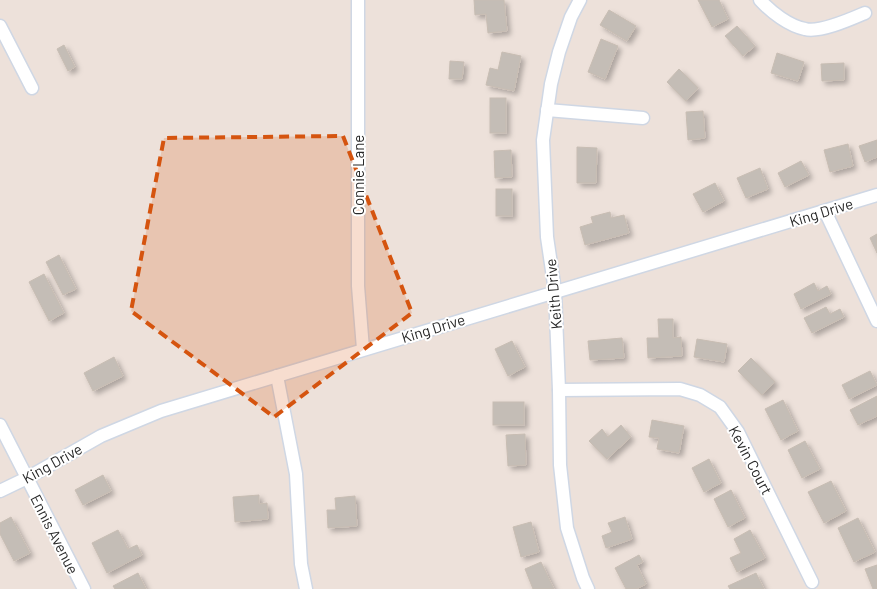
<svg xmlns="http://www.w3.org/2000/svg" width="877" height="589" viewBox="0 0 877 589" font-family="Barlow,sans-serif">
	<defs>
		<filter id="shadow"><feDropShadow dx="3.5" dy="3.5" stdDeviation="2.5" flood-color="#0004"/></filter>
	</defs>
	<rect width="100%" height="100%" fill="#ede1da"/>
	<g fill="#c4bdb6" stroke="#c8bdb3" filter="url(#shadow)">
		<polygon points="474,0 504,0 507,31 488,33 486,14 475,15"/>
		<polygon points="698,0 719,0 728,19 712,27"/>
		<polygon points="609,10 636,26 627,41 600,25"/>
		<polygon points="737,26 755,46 743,56 725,36"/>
		<polygon points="601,39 618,46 605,79 588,72"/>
		<polygon points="64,45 75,67 68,71 57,49"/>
		<polygon points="502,52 521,56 514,91 486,85 490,68 498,70"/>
		<polygon points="777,53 804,62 798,81 771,73"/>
		<polygon points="450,61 464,62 462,79 449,79"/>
		<polygon points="844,63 844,80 822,81 821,64"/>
		<polygon points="679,69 698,88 686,101 667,82"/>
		<rect x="490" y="98" width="16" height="35"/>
		<polygon points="703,111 705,138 688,140 686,112"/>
		<polygon points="877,140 877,157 865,162 859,146"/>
		<polygon points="848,144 853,166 830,172 824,150"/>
		<polygon points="577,147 597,148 596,183 577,183"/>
		<polygon points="511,150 512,177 495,178 494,151"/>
		<polygon points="801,161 809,175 785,187 778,173"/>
		<polygon points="760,168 768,189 746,198 737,178"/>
		<polygon points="715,183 724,201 703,212 693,194"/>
		<rect x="496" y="189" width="16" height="27"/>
		<polygon points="610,212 611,218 624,215 629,233 585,245 580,227 593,223 591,217"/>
		<polygon points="877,234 877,253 870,238"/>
		<polygon points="59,255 76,289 63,295 46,262"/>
		<polygon points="44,274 64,313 49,321 29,282"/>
		<polygon points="814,283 818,291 827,286 831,294 801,309 794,294"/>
		<polygon points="826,307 830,314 840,309 844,317 812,333 804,318"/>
		<polygon points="658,319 673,319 673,338 681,337 682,356 648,358 647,338 659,338"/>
		<polygon points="622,338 624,358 590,360 588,341"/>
		<polygon points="697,339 727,344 724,362 694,357"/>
		<polygon points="512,341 525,367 508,376 495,349"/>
		<polygon points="114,357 123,376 93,391 84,373"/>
		<polygon points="751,358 775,382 762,395 738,371"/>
		<polygon points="870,371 877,385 849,399 842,385"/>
		<polygon points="877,396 877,416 858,425 850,410"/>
		<polygon points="783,400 798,431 781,440 765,409"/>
		<rect x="493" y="402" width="31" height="23"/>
		<polygon points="652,420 684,426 679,453 657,449 659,438 649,437"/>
		<polygon points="621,425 631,437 607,459 589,441 602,429 608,437"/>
		<polygon points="525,434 526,465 508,466 506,435"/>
		<polygon points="805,441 820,469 802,478 788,450"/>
		<polygon points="709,459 721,483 704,492 692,468"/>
		<polygon points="103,475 111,491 83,505 75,490"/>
		<polygon points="831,481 846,511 824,523 808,492"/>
		<polygon points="731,490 745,518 728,527 714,499"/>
		<polygon points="259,495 259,504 267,503 268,519 235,522 233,497"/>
		<polygon points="355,496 357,526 328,528 327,510 336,510 335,498"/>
		<polygon points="11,517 30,553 14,561 0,534 0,523"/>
		<polygon points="625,517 632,539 606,548 602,536 612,532 608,523"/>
		<polygon points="858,518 875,552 854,562 838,528"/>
		<polygon points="531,522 539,552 521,557 513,527"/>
		<polygon points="118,530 128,549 137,545 142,555 107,573 92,543"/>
		<polygon points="750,530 765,558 737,572 730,558 741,553 734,539"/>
		<polygon points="639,555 643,562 637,565 646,584 636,589 626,589 615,568"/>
		<polygon points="541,562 554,589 533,589 525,569"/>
		<polygon points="877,565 877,589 873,589 865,569"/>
		<polygon points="138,573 146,589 115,589 113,586"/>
		<polygon points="756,573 764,589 730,589 728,586"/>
	</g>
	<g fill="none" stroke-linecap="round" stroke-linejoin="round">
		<g stroke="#cfd7e4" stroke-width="15">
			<g id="minor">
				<polyline points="358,0 358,286 363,349"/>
				<polyline points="580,0 571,17 559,52 551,84 543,140 547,237 555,291 559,390 560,465 567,528 583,578 588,589"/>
				<path d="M760,0c11,12 29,26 45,29 15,4 46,-10 60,-16"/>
				<polyline points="0,26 32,88"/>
				<polyline points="547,110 643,118"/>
				<polyline points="825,211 877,321"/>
				<polyline points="277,376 296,474 301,564 306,589"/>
				<polyline points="559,390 680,389 700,395 720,407 738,432 812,582"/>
				<polyline points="0,425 84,589"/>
				<polyline points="0,491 27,478 101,436 161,411 877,195"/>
			</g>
		</g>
		<use href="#minor" stroke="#fff" stroke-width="12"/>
	</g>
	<path fill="#d5540f" fill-opacity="0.2" stroke="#d5540f" stroke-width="4" stroke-dasharray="10 6" stroke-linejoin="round" d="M343,136l69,177 -138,104 -143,-106 33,-173z"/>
	<g text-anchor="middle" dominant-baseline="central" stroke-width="4" stroke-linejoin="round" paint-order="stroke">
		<g font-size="15" fill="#292929" stroke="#fff">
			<text transform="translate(358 175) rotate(-90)">Connie Lane</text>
			<text transform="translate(821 212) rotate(-17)">King Drive</text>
			<text transform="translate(553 294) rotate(-95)">Keith Drive</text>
			<text transform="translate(433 328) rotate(-17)">King Drive</text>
			<text transform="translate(751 460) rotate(62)">Kevin Court</text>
			<text transform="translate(52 463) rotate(-29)">King Drive</text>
			<text transform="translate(55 534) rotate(63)">Ennis Avenue</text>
		</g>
	</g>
</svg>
